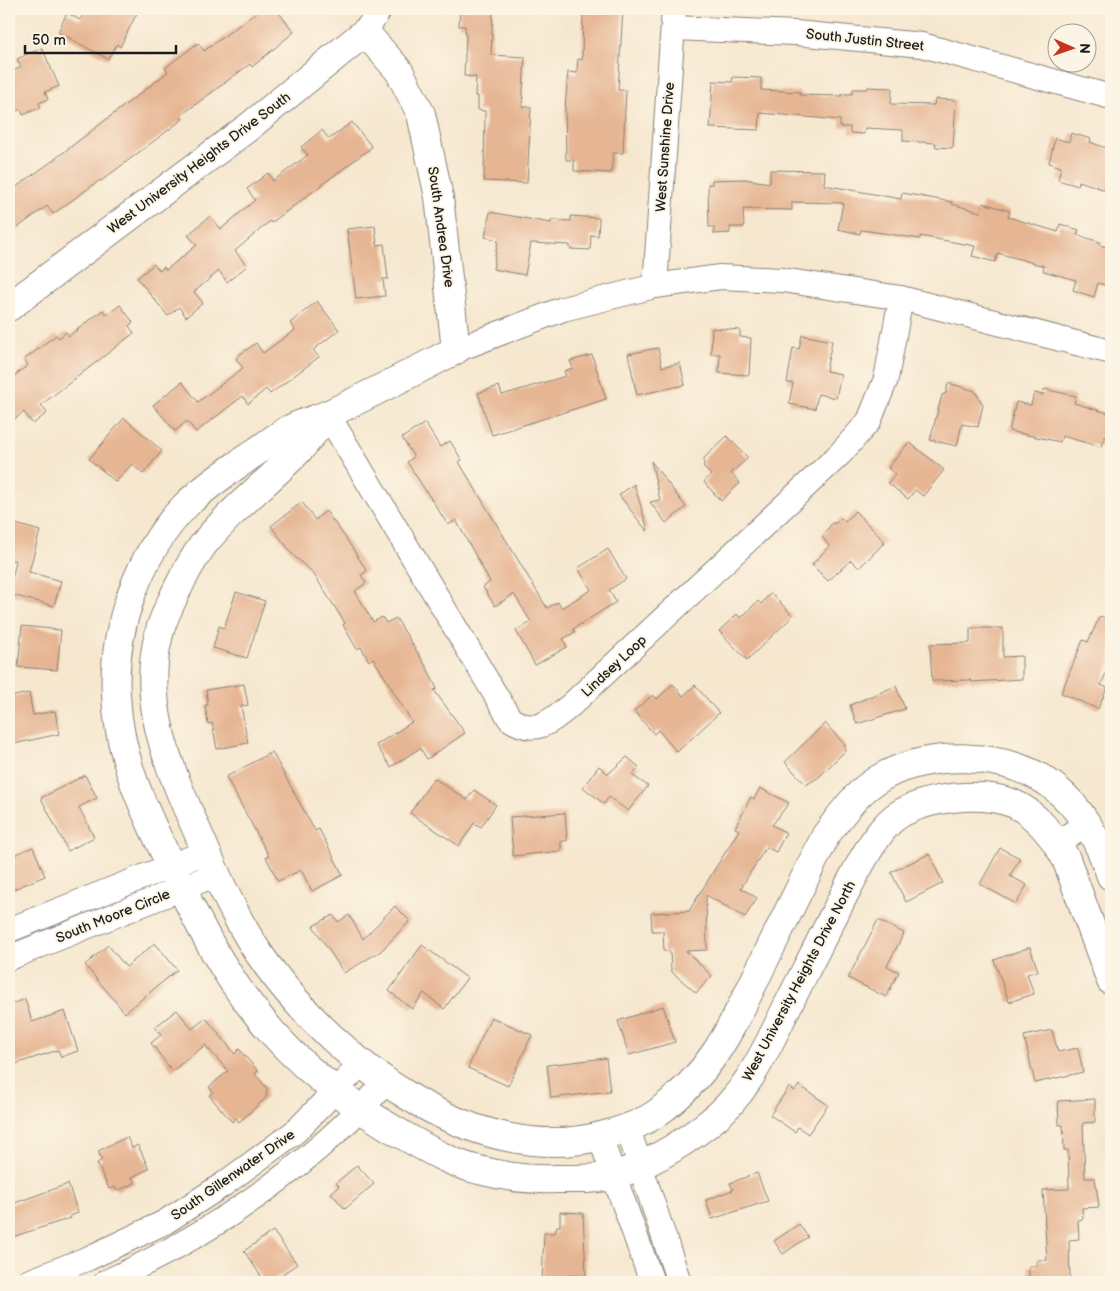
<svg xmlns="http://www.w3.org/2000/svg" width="1120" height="1291" viewBox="0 0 1120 1291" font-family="'Balsamiq Sans',sans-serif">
	<rect width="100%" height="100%" fill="#fcf5e5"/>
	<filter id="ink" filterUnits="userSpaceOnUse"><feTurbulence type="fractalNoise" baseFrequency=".02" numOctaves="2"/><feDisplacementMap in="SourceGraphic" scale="10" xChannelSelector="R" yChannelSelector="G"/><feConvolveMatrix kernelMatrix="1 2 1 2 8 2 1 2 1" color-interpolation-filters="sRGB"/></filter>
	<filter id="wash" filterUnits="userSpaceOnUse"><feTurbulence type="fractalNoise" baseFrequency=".0096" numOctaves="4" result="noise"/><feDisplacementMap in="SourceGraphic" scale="20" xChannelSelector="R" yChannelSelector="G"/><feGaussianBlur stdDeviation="1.12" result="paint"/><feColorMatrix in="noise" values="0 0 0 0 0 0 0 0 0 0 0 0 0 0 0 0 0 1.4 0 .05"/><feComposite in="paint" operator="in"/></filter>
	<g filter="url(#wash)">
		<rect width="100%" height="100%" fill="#f6e7cf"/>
		<g id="blocks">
			<g fill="#e6b593">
				<polygon points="87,9 139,9 120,47 117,44 108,59 58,32 67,13 80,20"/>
				<polygon points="261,9 276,9 294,32 252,67 250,64 180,116 183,119 101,181 100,180 53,214 47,206 9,234 9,192 51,162 168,72 165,68 198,43 204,51"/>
				<polygon points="460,9 493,9 491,55 525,57 522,107 531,107 527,183 484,181 485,111 478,110 478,96 475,96 476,77 464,76 466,37 465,26 459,26"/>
				<polygon points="583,9 623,9 618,90 626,90 623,153 613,153 611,173 574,171 574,160 566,160 565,108 568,72 577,73 578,59 582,60"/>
				<polygon points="42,48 59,86 45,92 48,99 39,103 41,107 23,115 21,109 9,115 9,73 21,67 17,59"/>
				<polygon points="733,77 761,78 761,90 800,92 800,95 842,96 842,94 852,94 853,89 867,89 868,87 892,88 891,104 934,105 935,99 956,100 953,148 935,147 936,143 903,141 903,130 865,128 864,134 850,133 850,127 840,127 840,120 760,113 759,130 710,128 713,81 732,82"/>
				<polygon points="352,122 372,147 271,223 270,221 235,251 247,266 227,282 219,271 194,292 203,303 186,317 179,307 168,316 137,278 154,264 160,271 164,267 166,270 197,245 188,235 210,216 221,229 255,200 247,189 268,173 273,181 308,155 301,147 322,130 329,139"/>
				<polygon points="1071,133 1091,139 1090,142 1111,150 1111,192 1079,181 1078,186 1058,180 1061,167 1049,163 1055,138 1069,142"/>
				<polygon points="770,170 825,171 824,185 901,199 902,193 952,202 952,204 980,212 983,203 1010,211 1008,217 1058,232 1060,224 1079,230 1077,235 1100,242 1099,245 1111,248 1111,287 1098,283 1094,297 1073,290 1076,280 1043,271 1044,266 998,253 995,262 972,256 975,246 920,236 920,239 883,233 861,230 860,234 838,229 843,203 792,202 792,210 743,209 744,227 730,227 730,233 714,234 714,227 709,227 708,184 712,184 712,180 744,179 770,183"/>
				<polygon points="490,212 551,223 551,220 571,221 571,216 599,218 598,236 591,235 590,250 570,249 570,245 531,243 525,275 493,269 498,240 485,237"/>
				<polygon points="375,226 377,245 384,244 388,279 383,279 385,296 356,299 347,229"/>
				<polygon points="317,301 339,330 313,350 319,357 270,394 266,389 248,404 243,396 196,432 187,421 175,431 153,405 182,382 198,402 243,368 236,359 239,355 256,343 263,353 295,330 290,323"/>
				<polygon points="120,305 133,322 129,326 134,333 41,405 47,413 33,424 24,412 9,423 9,380 28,365 24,360 56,335 59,338 66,332 69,336 103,310 107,315"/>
				<polygon points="712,328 740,330 740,337 751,338 749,375 719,373 720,354 711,354"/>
				<polygon points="802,335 832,341 826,371 841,374 836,398 818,394 815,409 789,404 793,383 787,383 793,348 799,349"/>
				<polygon points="658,348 662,367 680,363 685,385 637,395 628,354"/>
				<polygon points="592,355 606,399 492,435 478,393 499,386 502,395 566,376 564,371 573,368 570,361"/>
				<polygon points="948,383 975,391 983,405 978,427 962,424 957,446 930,440 942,395 946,393"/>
				<polygon points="1044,389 1076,396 1074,403 1111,414 1111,439 1104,437 1101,447 1062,436 1060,442 1009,431 1016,402 1031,405 1034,393 1043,395"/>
				<polygon points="124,418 162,451 143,474 132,464 116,482 89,459"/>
				<polygon points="425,423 440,447 450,441 462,460 459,462 547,608 558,602 561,608 591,590 578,568 608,549 626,579 609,590 616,602 573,629 575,632 563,639 567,647 535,665 516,631 531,622 514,594 495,606 483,587 490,582 456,520 448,525 407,462 414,457 402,438"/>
				<polygon points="727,436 748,458 731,473 740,483 721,501 704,482 711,475 704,468 704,458"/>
				<polygon points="909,442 944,470 923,496 915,490 908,499 888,483 895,474 888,468"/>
				<polygon points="651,461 686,507 666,523 650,502 660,500"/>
				<polygon points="634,484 648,530 647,531 619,495"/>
				<polygon points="302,502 315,520 326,511 347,540 367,571 361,575 366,583 355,591 373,622 382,617 386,623 396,618 427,668 437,689 434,690 465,733 427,759 420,748 391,767 376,745 412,722 373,658 369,661 361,647 357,649 343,625 345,623 313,573 293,555 271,526"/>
				<polygon points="855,511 885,542 859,568 851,560 828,581 812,565 829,546 822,537 832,523 836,523 841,518 845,522"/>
				<polygon points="9,522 40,531 29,572 61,581 54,606 9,594 16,561 9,559"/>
				<polygon points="236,592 265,601 247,658 213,648 219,626 224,628"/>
				<polygon points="771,593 793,616 747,660 719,631 737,614 741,618 758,601 761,604"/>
				<polygon points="1100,616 1111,621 1111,661 1101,685 1107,688 1098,709 1061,693 1083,640 1088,642"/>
				<polygon points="22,626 61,630 57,670 18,667"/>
				<polygon points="970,628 1003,628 1003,657 1022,656 1022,679 971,682 971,680 932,681 930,644 970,643"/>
				<polygon points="244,684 248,705 241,706 248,743 217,749 212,723 208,724 205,705 208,705 206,690"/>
				<polygon points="673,684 683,696 695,685 719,713 677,752 658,730 654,734 634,711 653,695 657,699"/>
				<polygon points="896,686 905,709 857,724 850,705"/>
				<polygon points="29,693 33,715 55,711 59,734 9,745 9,697"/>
				<polygon points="825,723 845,745 845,751 819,777 806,785 785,762"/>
				<polygon points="272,752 315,831 319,829 343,875 312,891 301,870 278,881 266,857 269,856 226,777"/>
				<polygon points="627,757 639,767 632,775 648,786 628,811 609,797 604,804 583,787 599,766 608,774"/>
				<polygon points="85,775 97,798 79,807 94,837 68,851 41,798"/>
				<polygon points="434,778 467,800 474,790 496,805 481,827 474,823 459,846 410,813"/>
				<polygon points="760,788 789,803 772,825 786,833 776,852 766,847 741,888 757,898 745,917 706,895 707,950 686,951 712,976 696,993 671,971 670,951 664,951 663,931 652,931 651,913 689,911 739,830 735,828 751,797 754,799"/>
				<polygon points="565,813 567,841 561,841 561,851 513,856 510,817"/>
				<polygon points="33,847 45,876 9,891 9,857"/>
				<polygon points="1000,848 1020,858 1010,876 1027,885 1016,904 980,884"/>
				<polygon points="929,854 943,883 906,902 891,872"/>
				<polygon points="395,906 410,921 381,951 344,973 313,926 333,915 338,922 349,915 363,939"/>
				<polygon points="878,920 904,933 887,966 899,972 886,997 848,978"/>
				<polygon points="155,943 177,970 125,1013 85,965 108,945 126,967"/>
				<polygon points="422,945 467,978 444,1009 424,993 412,1009 389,991"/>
				<polygon points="1030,947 1038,971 1027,974 1034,994 1009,1002 994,960"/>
				<polygon points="25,999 32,1022 65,1011 78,1051 61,1057 58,1050 9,1066 9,1005"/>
				<polygon points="663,1006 675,1042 629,1055 618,1021"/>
				<polygon points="177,1010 192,1029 206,1018 235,1054 239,1049 258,1071 255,1074 267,1088 266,1098 239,1122 236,1118 232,1122 209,1095 213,1092 209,1087 228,1071 205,1045 172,1071 151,1043 161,1035 155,1027"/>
				<polygon points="491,1017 532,1035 508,1086 468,1068"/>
				<polygon points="1052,1030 1058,1052 1078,1048 1083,1072 1035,1083 1024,1036"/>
				<polygon points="606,1058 610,1091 551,1098 547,1065"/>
				<polygon points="799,1085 828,1105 808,1134 798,1127 795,1132 770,1115 789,1087 795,1091"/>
				<polygon points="1095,1099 1095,1122 1083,1123 1085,1178 1095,1178 1099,1207 1082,1208 1083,1219 1078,1220 1079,1239 1069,1240 1070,1282 1029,1282 1029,1266 1037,1266 1037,1260 1047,1260 1043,1190 1069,1189 1068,1150 1064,1150 1063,1125 1059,1125 1058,1101"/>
				<polygon points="127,1137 132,1148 138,1145 149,1169 132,1177 135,1183 117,1191 115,1187 109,1189 97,1163 102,1160 98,1151"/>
				<polygon points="357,1165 374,1184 345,1209 331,1193 339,1186 336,1183"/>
				<polygon points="757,1173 768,1201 712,1219 706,1200 733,1190 730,1183"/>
				<polygon points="68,1184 78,1213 70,1216 71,1218 9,1238 9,1205"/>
				<polygon points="560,1212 583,1213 586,1276 571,1275 571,1282 542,1282 544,1233 555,1233 557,1226 560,1226"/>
				<polygon points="799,1224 808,1237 783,1254 774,1241"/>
				<polygon points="273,1231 297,1264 271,1282 265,1282 244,1251"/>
			</g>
		</g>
	</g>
	<g filter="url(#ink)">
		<use href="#blocks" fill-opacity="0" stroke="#898276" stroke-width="1"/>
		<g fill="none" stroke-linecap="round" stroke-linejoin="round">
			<g stroke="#898276" stroke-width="26">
				<g id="minor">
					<polyline points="673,28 796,33 922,45 1111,97"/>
					<polyline points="365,32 380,9"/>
					<polyline points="655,286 674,9"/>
					<polyline points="456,350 563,309 655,286 720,277 782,280 901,298 1111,352"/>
					<path d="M328,415l182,304c26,17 40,3 61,-14l269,-251 29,-33 17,-42 15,-81"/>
					<polyline points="1058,843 1085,824"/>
					<polyline points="9,930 206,852"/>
					<polyline points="9,958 217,874"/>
					<polyline points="628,1129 679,1282"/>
					<polyline points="600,1137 652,1282"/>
					<polyline points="28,1282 89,1258 165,1222 224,1184 296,1131 362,1063"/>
					<path d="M106,1282c106,-48 202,-114 280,-200"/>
				</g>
			</g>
			<g stroke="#898276" stroke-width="30">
				<g id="tertiary">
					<path d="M9,307l241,-181 115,-94 34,39 22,43 18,83 17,153c-41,21 -81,42 -123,62 -14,7 -31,10 -45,18 -14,8 -27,19 -41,28 -21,15 -43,29 -62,48 -46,48 -73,122 -69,189 3,66 29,117 57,175 24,51 48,100 84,144 40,52 94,92 151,124 23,13 45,26 71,32 26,7 51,10 77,9 19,0 41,1 59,-4 34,-10 67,-31 94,-52 40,-30 59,-79 81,-122 19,-38 39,-76 58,-114 11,-21 30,-59 50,-72 29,-18 82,-24 114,-12 23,9 43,35 54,56l45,122"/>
					<path d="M327,416c-9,11 -18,23 -27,33 -31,33 -69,60 -97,96 -11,15 -20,32 -28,49 -6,13 -13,26 -16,40 -18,68 9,131 36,192 21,48 41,97 72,139 72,98 210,206 338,170 18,-5 37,-11 52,-22 57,-41 76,-89 106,-150 21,-42 42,-85 63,-128 15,-20 30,-42 51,-55 49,-31 132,-29 177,7 28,22 46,56 57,89"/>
				</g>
			</g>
			<use href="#minor" stroke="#fff" stroke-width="24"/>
			<use href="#tertiary" stroke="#fff" stroke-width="28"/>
		</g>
	</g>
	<g text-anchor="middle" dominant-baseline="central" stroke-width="4" stroke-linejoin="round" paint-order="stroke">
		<g font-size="14" fill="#1c1c1c" stroke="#fcf5e5">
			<text transform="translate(865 40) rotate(6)">South Justin Street</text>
			<text transform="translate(665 147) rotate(-86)">West Sunshine Drive</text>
			<text transform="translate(199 163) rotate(-37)">West University Heights Drive South</text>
			<text transform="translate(441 227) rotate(82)">South Andrea Drive</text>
			<text transform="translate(614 666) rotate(-43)">Lindsey Loop</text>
			<text transform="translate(113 916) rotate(-22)">South Moore Circle</text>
			<text transform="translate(799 981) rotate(-62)">West University Heights Drive North</text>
			<text transform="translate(233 1175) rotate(-35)">South Gillenwater Drive</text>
		</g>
	</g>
	<rect width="1120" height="1291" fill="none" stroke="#fcf5e5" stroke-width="30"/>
	<g transform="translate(1072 48) rotate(92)"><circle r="24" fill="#fcf5e5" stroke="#a29e95"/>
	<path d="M0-4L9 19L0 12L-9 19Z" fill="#c8321e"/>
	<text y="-8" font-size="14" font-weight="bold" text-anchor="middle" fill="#1c1c1c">N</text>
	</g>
	<path d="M25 45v8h151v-8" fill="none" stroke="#1c1c1c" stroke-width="2.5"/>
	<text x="32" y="45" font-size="15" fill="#1c1c1c" stroke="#fcf5e5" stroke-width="4" paint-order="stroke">50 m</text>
</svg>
